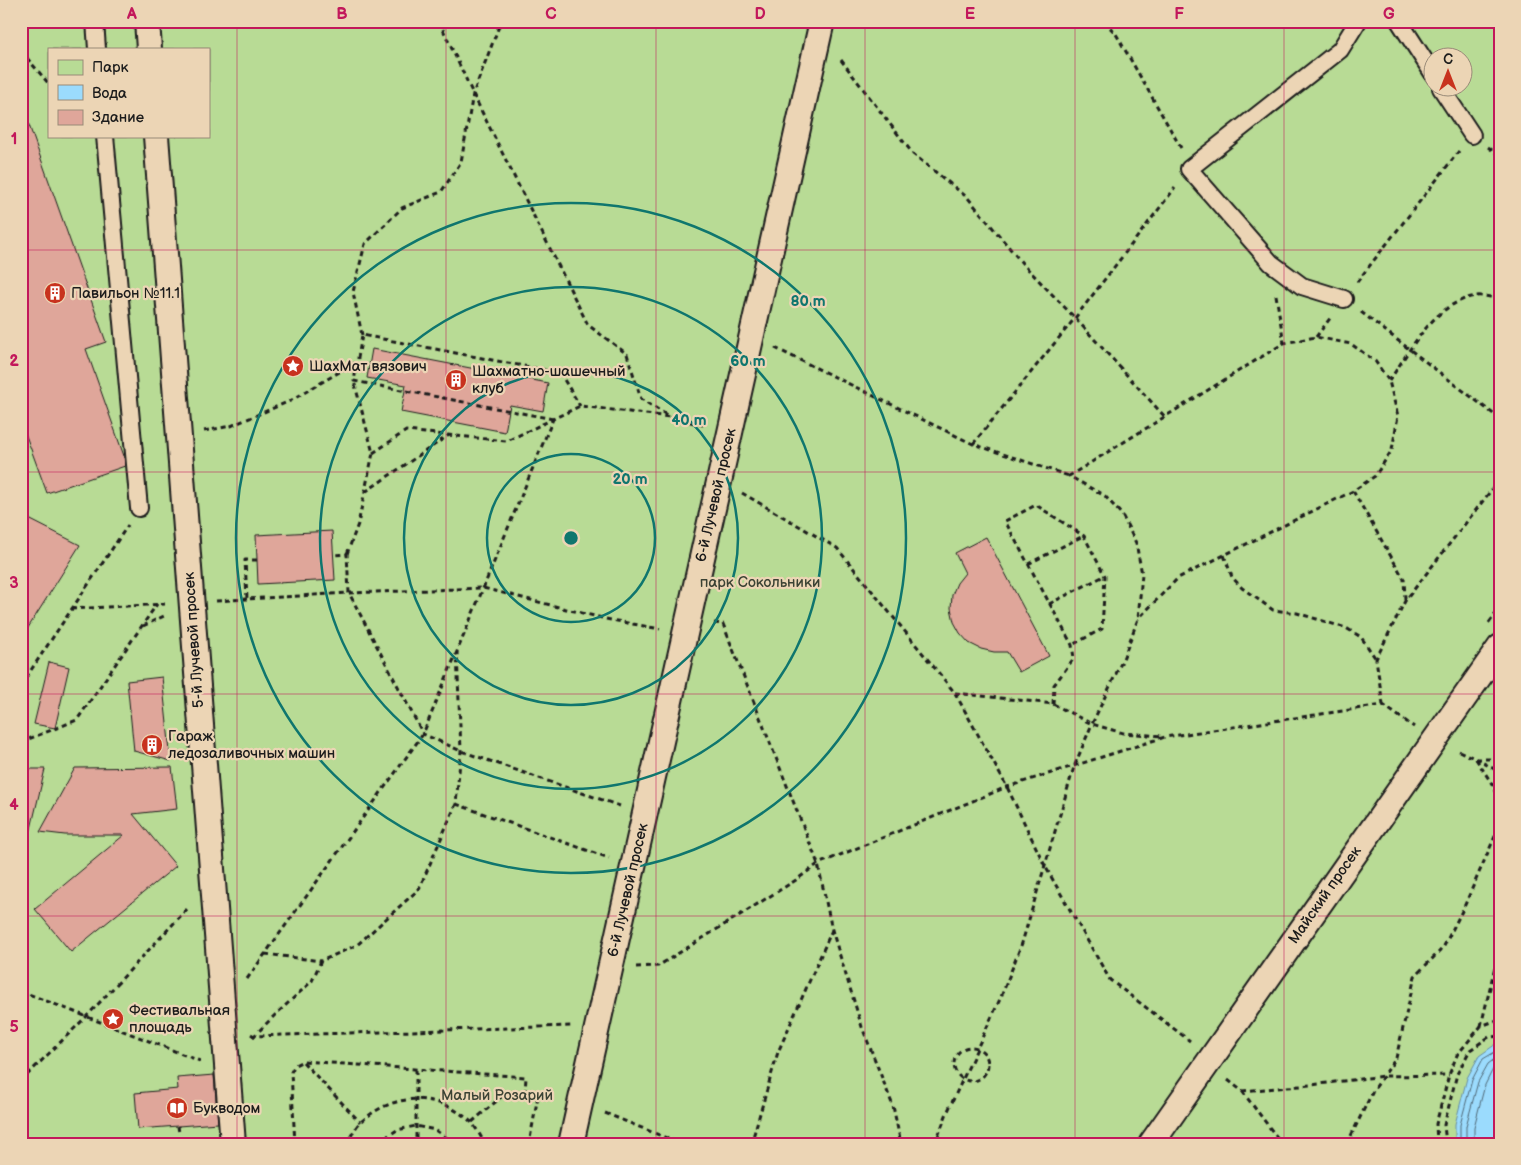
<svg xmlns="http://www.w3.org/2000/svg" width="1521" height="1165" viewBox="0 0 1521 1165" font-family="'Balsamiq Sans',sans-serif">
	<rect width="100%" height="100%" fill="#ecd5b5"/>
	<filter id="ink" filterUnits="userSpaceOnUse"><feTurbulence type="fractalNoise" baseFrequency=".02" numOctaves="2"/><feDisplacementMap in="SourceGraphic" scale="10" xChannelSelector="R" yChannelSelector="G"/><feConvolveMatrix kernelMatrix="1 2 1 2 8 2 1 2 1" color-interpolation-filters="sRGB"/></filter>
	<g filter="url(#ink)">
		<path fill="#b8db95" stroke="#6a7c58" fill-rule="evenodd" d="M21,21h1479v1123h-1479zM49,49h160v87h-160zM1434,58h30v30h-30z"/>
		<polygon fill="#9bdbfd" stroke="#688fa3" points="1496,1044 1500,1044 1500,1144 1455,1144 1455,1124 1467,1078 1479,1056"/>
		<g fill="none" stroke-linecap="round" stroke-linejoin="round">
			<g stroke="#4f6876" stroke-width="1">
				<polyline points="1460,1144 1460,1125 1472,1080 1483,1059 1500,1049"/>
				<polyline points="1466,1144 1466,1126 1478,1082 1488,1064 1500,1055"/>
				<polyline points="1474,1144 1474,1127 1485,1085 1493,1069 1500,1064"/>
			</g>
		</g>
		<g fill="#dfa69a" stroke="#1c1c1c">
			<polygon points="21,111 24,111 106,342 86,349 124,456 125,466 47,493 21,422"/>
			<polygon points="372,349 548,383 543,411 510,405 505,432 401,412 406,385 367,378"/>
			<polygon points="21,515 80,545 21,639"/>
			<polygon points="332,531 335,580 258,584 256,535"/>
			<polygon points="986,537 1049,656 1019,672 1007,652 994,652 981,649 969,643 960,633 954,622 951,608 952,595 957,583 965,573 955,553"/>
			<polygon points="49,662 69,667 55,728 34,724"/>
			<polygon points="162,677 171,761 134,751 127,681"/>
			<polygon points="172,767 177,809 133,814 176,866 71,952 35,909 124,835 65,835 40,832 75,768"/>
			<polygon points="21,769 45,769 30,833 21,832"/>
			<polygon points="214,1075 218,1123 138,1129 135,1093 178,1089 177,1078"/>
		</g>
		<g fill="none" stroke-linecap="round" stroke-linejoin="round">
			<g stroke="#1c1c1c" stroke-width="20">
				<g id="service">
					<polyline points="95,21 97,49"/>
					<polyline points="1399,21 1434,75"/>
					<polyline points="1441,88 1472,135"/>
					<polyline points="105,136 139,508"/>
					<polyline points="1344,299 1302,286 1271,263 1189,169 1340,50 1358,21"/>
				</g>
			</g>
			<g stroke="#1c1c1c" stroke-width="28">
				<g id="pedestrian">
					<polyline points="147,21 149,49"/>
					<polyline points="156,136 233,1144"/>
					<polyline points="571,1144 822,21"/>
					<polyline points="1151,1144 1500,647"/>
				</g>
			</g>
			<g stroke="#1c1c1c" stroke-width="3" stroke-dasharray="5 4" stroke-linecap="butt">
				<polyline points="439,21 473,94 588,325 627,354 641,399 670,417"/>
				<polyline points="1104,21 1116,34 1181,148"/>
				<polyline points="21,51 49,84"/>
				<polyline points="841,60 913,154 968,198 1022,263 1075,318 1166,418"/>
				<polyline points="1488,147 1500,156"/>
				<polyline points="1357,282 1459,151"/>
				<polyline points="1276,295 1284,343"/>
				<polyline points="1361,312 1500,419"/>
				<polyline points="362,335 353,292 365,244 402,208 441,192 461,162 473,94 501,21"/>
				<polyline points="1316,337 1331,317"/>
				<polyline points="775,348 973,444 1069,476"/>
				<path d="M1389,381c22,-32 45,-78 87,-85 7,-1 17,2 24,2"/>
				<polyline points="553,419 354,381 362,335 560,373 580,406"/>
				<polyline points="204,431 231,426 290,401 358,361"/>
				<polyline points="973,444 1075,318 1175,188"/>
				<polyline points="373,453 406,431 507,441 580,406 670,417 707,426"/>
				<polyline points="1353,491 1404,579 1405,599"/>
				<polyline points="365,492 449,435"/>
				<polyline points="742,493 837,548 955,693 1007,787 1045,866 1110,980 1190,1041"/>
				<polyline points="347,554 358,524 373,453 354,381"/>
				<polyline points="1224,555 1232,577 1242,588 1273,610 1297,613 1346,628 1361,637 1376,659"/>
				<polyline points="257,560 245,560 247,599 349,593 347,554 334,555"/>
				<polyline points="1028,564 1083,536"/>
				<polyline points="216,601 247,599"/>
				<polyline points="1049,604 1104,576"/>
				<polyline points="71,609 165,604"/>
				<polyline points="714,623 723,624 818,864 832,930 862,1027 893,1106 901,1144"/>
				<polyline points="1489,623 1500,608"/>
				<polyline points="143,626 166,615"/>
				<polyline points="21,685 128,525"/>
				<polyline points="955,693 1053,704 1092,724 1123,733 1162,736"/>
				<polyline points="1053,704 1054,685 1074,658 1072,645 1005,521 1036,505 1084,536 1105,576 1102,629 1072,645"/>
				<polyline points="1383,705 1376,659 1405,601 1500,479"/>
				<polyline points="21,742 77,720 157,604"/>
				<polyline points="1459,751 1476,759 1500,772"/>
				<polyline points="1476,759 1494,787 1500,800"/>
				<polyline points="1476,759 1500,759"/>
				<polyline points="456,804 609,858"/>
				<polyline points="620,806 461,751 423,734 349,593 483,588 606,619 660,629"/>
				<polyline points="265,954 321,961"/>
				<polyline points="1497,955 1500,938"/>
				<polyline points="636,967 658,966 796,880 818,864 1007,787 1165,737 1383,705 1414,727"/>
				<polyline points="247,979 423,734 553,419"/>
				<polyline points="21,991 200,1061"/>
				<polyline points="1481,1026 1497,958 1500,953"/>
				<polyline points="251,1034 254,1036 571,1026"/>
				<polyline points="253,1037 274,1016 312,981 321,961 357,945 419,889 456,804 461,751 457,652"/>
				<circle cx="971" cy="1064" r="17"/>
				<polyline points="303,1062 360,1122"/>
				<polyline points="416,1070 416,1144"/>
				<polyline points="1228,1080 1242,1091 1282,1144"/>
				<polyline points="21,1081 86,1017 189,907"/>
				<polyline points="1242,1091 1311,1085 1384,1076 1449,1075"/>
				<polyline points="605,1113 674,1141 673,1144"/>
				<polyline points="472,1122 506,1093 525,1092"/>
				<polyline points="178,1126 179,1133"/>
				<polyline points="674,1141 680,1144"/>
				<polyline points="295,1144 291,1072 295,1065 303,1061 526,1077 525,1092 538,1096 529,1144"/>
				<path d="M347,1144c4,-7 8,-18 15,-23 33,-29 75,-29 108,0 6,6 11,16 15,23"/>
				<polyline points="379,1144 380,1141 397,1130 416,1126 435,1130 451,1141 453,1144"/>
				<polyline points="751,1144 778,1052 832,930"/>
				<polyline points="935,1144 947,1113 1001,997 1022,943 1074,767 1092,724 1123,659 1138,619 1142,574 1136,543 1122,515 1105,496 1069,476 1284,343 1316,337 1351,344 1375,361 1389,381 1398,416 1392,450 1375,476 1353,491 1178,578 1138,619"/>
				<polyline points="1347,1144 1373,1091 1396,1058 1415,976 1443,948 1464,907 1500,825"/>
				<polyline points="1437,1144 1436,1124 1449,1075 1457,1055 1481,1026 1500,1019"/>
				<polyline points="1446,1144 1444,1125 1457,1074 1470,1050 1489,1037 1500,1036"/>
			</g>
			<use href="#service" stroke="#ecd5b5" stroke-width="16"/>
			<use href="#pedestrian" stroke="#ecd5b5" stroke-width="24"/>
		</g>
	</g>
	<path fill="none" stroke="#c2185b" stroke-width="1" stroke-opacity="0.55" d="M237,21v1123M446,21v1123M656,21v1123M865,21v1123M1075,21v1123M1284,21v1123M21,250h1479M21,472h1479M21,694h1479M21,916h1479"/>
	<g fill="none" stroke="#0f766e" stroke-width="2.5">
		<circle cx="571" cy="538" r="84"/>
		<circle cx="571" cy="538" r="167"/>
		<circle cx="571" cy="538" r="251"/>
		<circle cx="571" cy="538" r="335"/>
	</g>
	<defs>
		<g id="building-disc" transform="scale(1.125)"><circle r="9.5" fill="#c8321e" stroke="#ecd5b5"/><path d="M-4-6H4V6H1V3H-1V6H-4ZM-2.5-4.3h1.7v1.8h-1.7ZM.8-4.3h1.7v1.8H.8ZM-2.5-1h1.7V.8h-1.7ZM.8-1h1.7V.8H.8Z" fill="#fff"/></g>
		<g id="sight-disc" transform="scale(1.125)"><circle r="9.5" fill="#c8321e" stroke="#ecd5b5"/><path d="M0-6L1.8-2.2L6-1.7L2.9 1.2L3.7 5.4L0 3.3L-3.7 5.4L-2.9 1.2L-6-1.7L-1.8-2.2Z" fill="#fff"/></g>
		<g id="library-disc" transform="scale(1.125)"><circle r="9.5" fill="#c8321e" stroke="#ecd5b5"/><path d="M-6-4Q-3-5.5-.7-3.5V5Q-3 3-6 4ZM6-4Q3-5.5 .7-3.5V5Q3 3 6 4Z" fill="#fff"/></g>
	</defs>
	<g fill-rule="evenodd">
		<use href="#building-disc" x="55" y="293"/>
		<use href="#sight-disc" x="293" y="366"/>
		<use href="#building-disc" x="456" y="380"/>
		<use href="#building-disc" x="152" y="745"/>
		<use href="#sight-disc" x="113" y="1019"/>
		<use href="#library-disc" x="177" y="1108"/>
	</g>
	<g text-anchor="middle" dominant-baseline="central" stroke-width="4.5" stroke-linejoin="round" paint-order="stroke">
		<g font-size="15" fill="#1c1c1c" stroke="#ecd5b5" text-anchor="start">
			<text x="71" y="293">Павильон №11.1</text>
			<text x="309" y="366">ШахМат вязович</text>
			<text x="472" y="371">Шахматно-шашечный<tspan x="472" dy="17">клуб</tspan></text>
			<text x="168" y="736">Гараж<tspan x="168" dy="17">ледозаливочных машин</tspan></text>
			<text x="129" y="1010">Фестивальная<tspan x="129" dy="17">площадь</tspan></text>
			<text x="193" y="1108">Букводом</text>
		</g>
		<g font-size="15" fill="#1c1c1c" stroke="#ecd5b5">
			<text transform="translate(716 495) rotate(-77)">6-й Лучевой просек</text>
			<text transform="translate(194 640) rotate(-94)">5-й Лучевой просек</text>
			<text transform="translate(628 890) rotate(-77)">6-й Лучевой просек</text>
			<text transform="translate(1325 895) rotate(-55)">Майский просек</text>
		</g>
		<g font-size="15" fill="#3b4234" stroke="#ecd5b5">
			<text x="760" y="582">парк Сокольники</text>
			<text x="497" y="1095">Малый Розарий</text>
		</g>
	</g>
	<circle cx="571" cy="538" r="8" fill="#0f766e" stroke="#ecd5b5" stroke-width="2.5"/>
	<g font-size="15" text-anchor="middle" font-weight="bold" fill="#0f766e" stroke="#ecd5b5" stroke-width="4.5" stroke-linejoin="round" paint-order="stroke">
		<text x="808" y="306">80 m</text>
		<text x="748" y="366">60 m</text>
		<text x="689" y="425">40 m</text>
		<text x="630" y="484">20 m</text>
	</g>
	<rect width="1521" height="1165" fill="none" stroke="#ecd5b5" stroke-width="55"/>
	<rect x="48" y="48" width="162" height="90" fill="#ecd5b5" stroke="#998b78"/>
	<rect x="58" y="60" width="25" height="15" fill="#b8db95" stroke="#998b78"/>
	<text x="92" y="72" font-size="15" fill="#1c1c1c">Парк</text>
	<rect x="58" y="85" width="25" height="15" fill="#9bdbfd" stroke="#998b78"/>
	<text x="92" y="98" font-size="15" fill="#1c1c1c">Вода</text>
	<rect x="58" y="110" width="25" height="15" fill="#dfa69a" stroke="#998b78"/>
	<text x="92" y="122" font-size="15" fill="#1c1c1c">Здание</text>
	<g transform="translate(1448 72)"><circle r="24" fill="#ecd5b5" stroke="#998b78"/>
	<path d="M0-4L9 19L0 12L-9 19Z" fill="#c8321e"/>
	<text y="-8" font-size="14" font-weight="bold" text-anchor="middle" fill="#1c1c1c">С</text>
	</g>
	<rect x="28" y="28" width="1466" height="1110" fill="none" stroke="#c2185b" stroke-width="2"/>
	<g font-size="16" text-anchor="middle" font-weight="bold" fill="#c2185b">
		<text x="132" y="19">A</text>
		<text x="342" y="19">B</text>
		<text x="551" y="19">C</text>
		<text x="760" y="19">D</text>
		<text x="970" y="19">E</text>
		<text x="1179" y="19">F</text>
		<text x="1389" y="19">G</text>
		<text x="14" y="144">1</text>
		<text x="14" y="366">2</text>
		<text x="14" y="588">3</text>
		<text x="14" y="810">4</text>
		<text x="14" y="1032">5</text>
	</g>
</svg>
